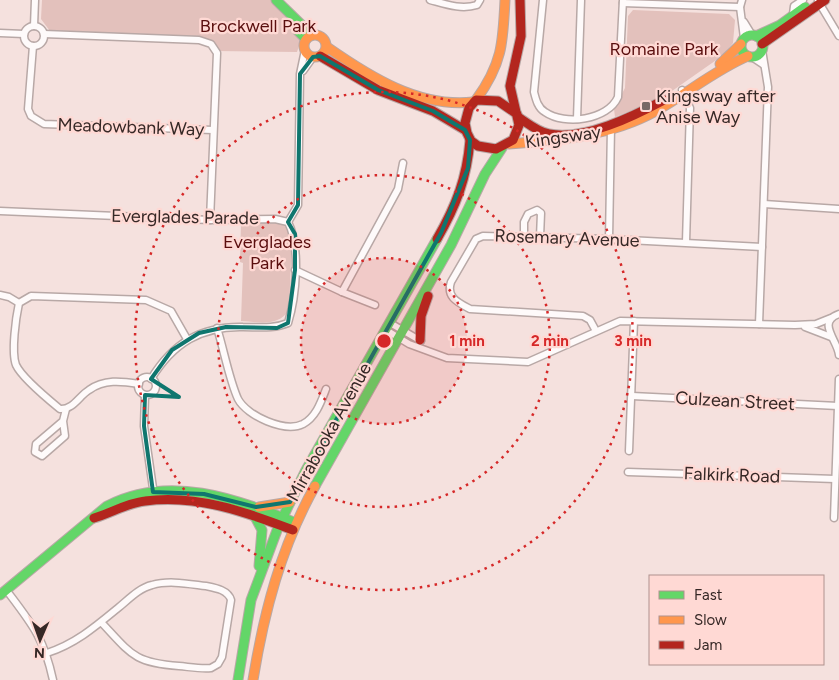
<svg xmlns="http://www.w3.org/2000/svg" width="839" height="680" viewBox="0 0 839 680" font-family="Figtree,sans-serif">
	<rect width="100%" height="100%" fill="#f5e1de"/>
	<g fill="#e3c1bc">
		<polygon points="42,0 273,0 289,12 302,37 297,52 215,51 206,43 50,31 41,19"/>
		<polygon points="633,10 729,14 735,20 733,43 722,56 662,98 615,117 614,109 625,88 628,16"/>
		<path d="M274,222l11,2 7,11 -3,75c-11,17 -30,12 -48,11l2,-58 -3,-1 1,-39z"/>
	</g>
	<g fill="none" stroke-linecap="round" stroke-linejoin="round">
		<g stroke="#b8a8a6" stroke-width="9">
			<g id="street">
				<path d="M430,0c15,4 31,10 47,5l3,-5"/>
				<path d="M543,0l-9,92c2,8 4,16 11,20 20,14 63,8 73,-15l5,-97"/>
				<polyline points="742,0 740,7 744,38"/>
				<polyline points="818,1 839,36"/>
				<polyline points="623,3 740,7"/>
				<polyline points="793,14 794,6 803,0"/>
				<polyline points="744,22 752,35"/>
				<polyline points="34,26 35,0"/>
				<circle cx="34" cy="36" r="10"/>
				<polyline points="0,33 24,34"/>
				<polyline points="44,34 199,40 211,44 217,53 210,220"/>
				<polyline points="33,46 28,109 31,116 44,124 213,130"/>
				<polyline points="752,57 764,65"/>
				<polyline points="303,71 313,57"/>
				<polyline points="682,90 690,108 686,242"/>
				<polyline points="577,119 581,0"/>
				<polyline points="764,204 839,209"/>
				<path d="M0,211l210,9 65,-1 13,3c13,25 8,75 0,101 -14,6 -29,4 -45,4 -42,-1 -70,16 -92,52"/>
				<polyline points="288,222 298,205 300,74 305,50"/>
				<polyline points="524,236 524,222 528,214 537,210 541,213 540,237"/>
				<polyline points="609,239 611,127"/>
				<polyline points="295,270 342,292 398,189 403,163"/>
				<polyline points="342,292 375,305"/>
				<polyline points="0,295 9,297 19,303"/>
				<path d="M839,314c-23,8 -1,27 0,41"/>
				<polyline points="390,323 421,341"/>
				<polyline points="759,324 768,87 762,50"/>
				<polyline points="805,327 831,337"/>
				<path d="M217,328c7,22 12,51 21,71 9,17 47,34 65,25 13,-7 18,-22 23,-35"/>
				<polyline points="386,330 409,344 447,358 528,362 620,321 795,325 816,324 831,318"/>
				<path d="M596,331l-6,-11 -7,-4 -113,-7c-13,-7 -24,-12 -19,-27l25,-43 7,-3 126,3 153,8"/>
				<circle cx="147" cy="386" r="9"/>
				<path d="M139,384c-18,-3 -35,-5 -50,6 -10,6 -16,20 -29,19 -11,-9 -38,-31 -44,-44 -5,-13 0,-48 3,-62l12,-7 115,4 25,11 16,28"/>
				<polyline points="145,395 144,426 154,495"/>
				<polyline points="632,396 838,406"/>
				<polyline points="63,421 65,436 42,456 35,452 36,444 63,421 66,409"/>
				<polyline points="629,451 634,321"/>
				<polyline points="628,472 835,479"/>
				<polyline points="834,518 839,379"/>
				<path d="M7,591c25,33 37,47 46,89"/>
				<path d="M47,653c28,-9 48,-26 71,-45 10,-8 21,-20 34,-23 17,-5 37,-1 54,1 10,2 22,4 25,14l-9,57 -4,7 -7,4c-10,1 -21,-1 -32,-2 -45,-3 -48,-12 -78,-44"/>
			</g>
		</g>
		<g stroke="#b8a8a6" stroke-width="11">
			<g id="fast">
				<polyline points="276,0 312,35"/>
				<polyline points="292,19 297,30 306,39"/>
				<circle cx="752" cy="46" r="11"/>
				<polyline points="756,36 780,25 805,7"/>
				<polyline points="315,486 451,245 485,174 502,148"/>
				<polyline points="254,515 262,530 259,566"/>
				<path d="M0,595l107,-89c61,-32 129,-8 189,17"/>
				<polyline points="238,680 251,600 279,525 306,470 437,239"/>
			</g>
		</g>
		<g stroke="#b8a8a6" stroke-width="11">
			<g id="slow">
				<circle cx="315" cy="46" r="11"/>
				<path d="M327,47c43,30 92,61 146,55"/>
				<polyline points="720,64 741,44"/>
				<path d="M476,100c26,-36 27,-56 29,-100"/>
				<path d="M509,144c51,-4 102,-8 147,-33 32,-18 59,-41 92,-55"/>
				<polyline points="259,507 290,502"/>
				<path d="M253,680c11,-68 28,-133 62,-194"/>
			</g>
		</g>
		<g stroke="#b8a8a6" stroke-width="11">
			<g id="jam">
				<polyline points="762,44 825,0"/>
				<polyline points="320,56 378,90 433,111 465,130"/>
				<polyline points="517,114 498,101 476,100 469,108 465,123 467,133 471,141 478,146 496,149 513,140 519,125 510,86 521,36 520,0"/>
				<path d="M518,117c9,6 20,15 31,17 35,7 85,-18 115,-34"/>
				<path d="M437,239c19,-33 30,-61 33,-99"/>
				<polyline points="420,340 421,316 428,296"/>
				<path d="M94,518c17,-5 33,-15 51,-17 51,-7 101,11 148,29"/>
			</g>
		</g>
		<use href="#street" stroke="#fefafa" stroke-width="6"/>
		<use href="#fast" stroke="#63d668" stroke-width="9"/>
		<use href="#slow" stroke="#ff974d" stroke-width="9"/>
		<use href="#jam" stroke="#b3261e" stroke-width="9"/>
	</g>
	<path fill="none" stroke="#0f766e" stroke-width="4" stroke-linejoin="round" d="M320,56l58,34 55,21 32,19 5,10 -2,28 -27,65 -151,269 -34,5 -52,-13 -51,-2 -9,-66 1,-31 34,2 -28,-18 21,-29 27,-17 27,-6 51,1 11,-5 7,-53v-36l-7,-12 10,-17 2,-131 13,-17z"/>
	<circle cx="384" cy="341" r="83" fill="#d62828" fill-opacity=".12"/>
	<g fill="none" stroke="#d62828" stroke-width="2.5" stroke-dasharray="2.5 5">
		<circle cx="384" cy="341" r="83"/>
		<circle cx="384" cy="341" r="166"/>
		<circle cx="384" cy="341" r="249"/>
	</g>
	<rect fill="#796966" stroke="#ffd9d4" stroke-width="2" x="641" y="101" width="10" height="10" rx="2.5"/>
	<g text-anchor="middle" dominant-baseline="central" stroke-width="4.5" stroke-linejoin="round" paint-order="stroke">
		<g font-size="18" fill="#5a0e0e" stroke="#ffd9d4">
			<text x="258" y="26">Brockwell Park</text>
			<text x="664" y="49">Romaine Park</text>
			<text x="267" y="242">Everglades<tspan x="267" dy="21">Park</tspan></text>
		</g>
		<g font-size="18" fill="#362826" stroke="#ffd9d4" text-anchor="start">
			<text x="656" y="96">Kingsway after<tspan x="656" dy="21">Anise Way</tspan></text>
		</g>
		<g font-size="18" fill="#362826" stroke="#ffd9d4">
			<text transform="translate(131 127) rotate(2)">Meadowbank Way</text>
			<text transform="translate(563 137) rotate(-8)">Kingsway</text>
			<text transform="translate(185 217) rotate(1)">Everglades Parade</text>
			<text transform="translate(567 238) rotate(2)">Rosemary Avenue</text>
			<text transform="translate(735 401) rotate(3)">Culzean Street</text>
			<text transform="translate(329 432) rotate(-61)">Mirrabooka Avenue</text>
			<text transform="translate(732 475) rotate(2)">Falkirk Road</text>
		</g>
	</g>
	<circle cx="384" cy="341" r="8" fill="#d62828" stroke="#ffd9d4" stroke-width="2.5"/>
	<g font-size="15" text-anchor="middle" font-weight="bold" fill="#d62828" stroke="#ffd9d4" stroke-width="4.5" stroke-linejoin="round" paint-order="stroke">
		<text x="467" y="346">1 min</text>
		<text x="550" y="346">2 min</text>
		<text x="633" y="346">3 min</text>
	</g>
	<rect x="649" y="575" width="175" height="90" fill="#ffd9d4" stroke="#af928e"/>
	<rect x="659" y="591" width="25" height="8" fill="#63d668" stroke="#af928e"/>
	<text x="694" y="600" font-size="15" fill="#362826">Fast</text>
	<rect x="659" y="616" width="25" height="8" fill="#ff974d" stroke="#af928e"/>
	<text x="694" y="625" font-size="15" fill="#362826">Slow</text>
	<rect x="659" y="641" width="25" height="8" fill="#b3261e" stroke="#af928e"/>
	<text x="694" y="650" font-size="15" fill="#362826">Jam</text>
	<g transform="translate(40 640) rotate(182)" stroke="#ffd9d4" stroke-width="4" paint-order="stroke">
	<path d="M0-4L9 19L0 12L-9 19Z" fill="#362826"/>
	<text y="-8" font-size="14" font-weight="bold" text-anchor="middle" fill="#362826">N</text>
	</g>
</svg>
